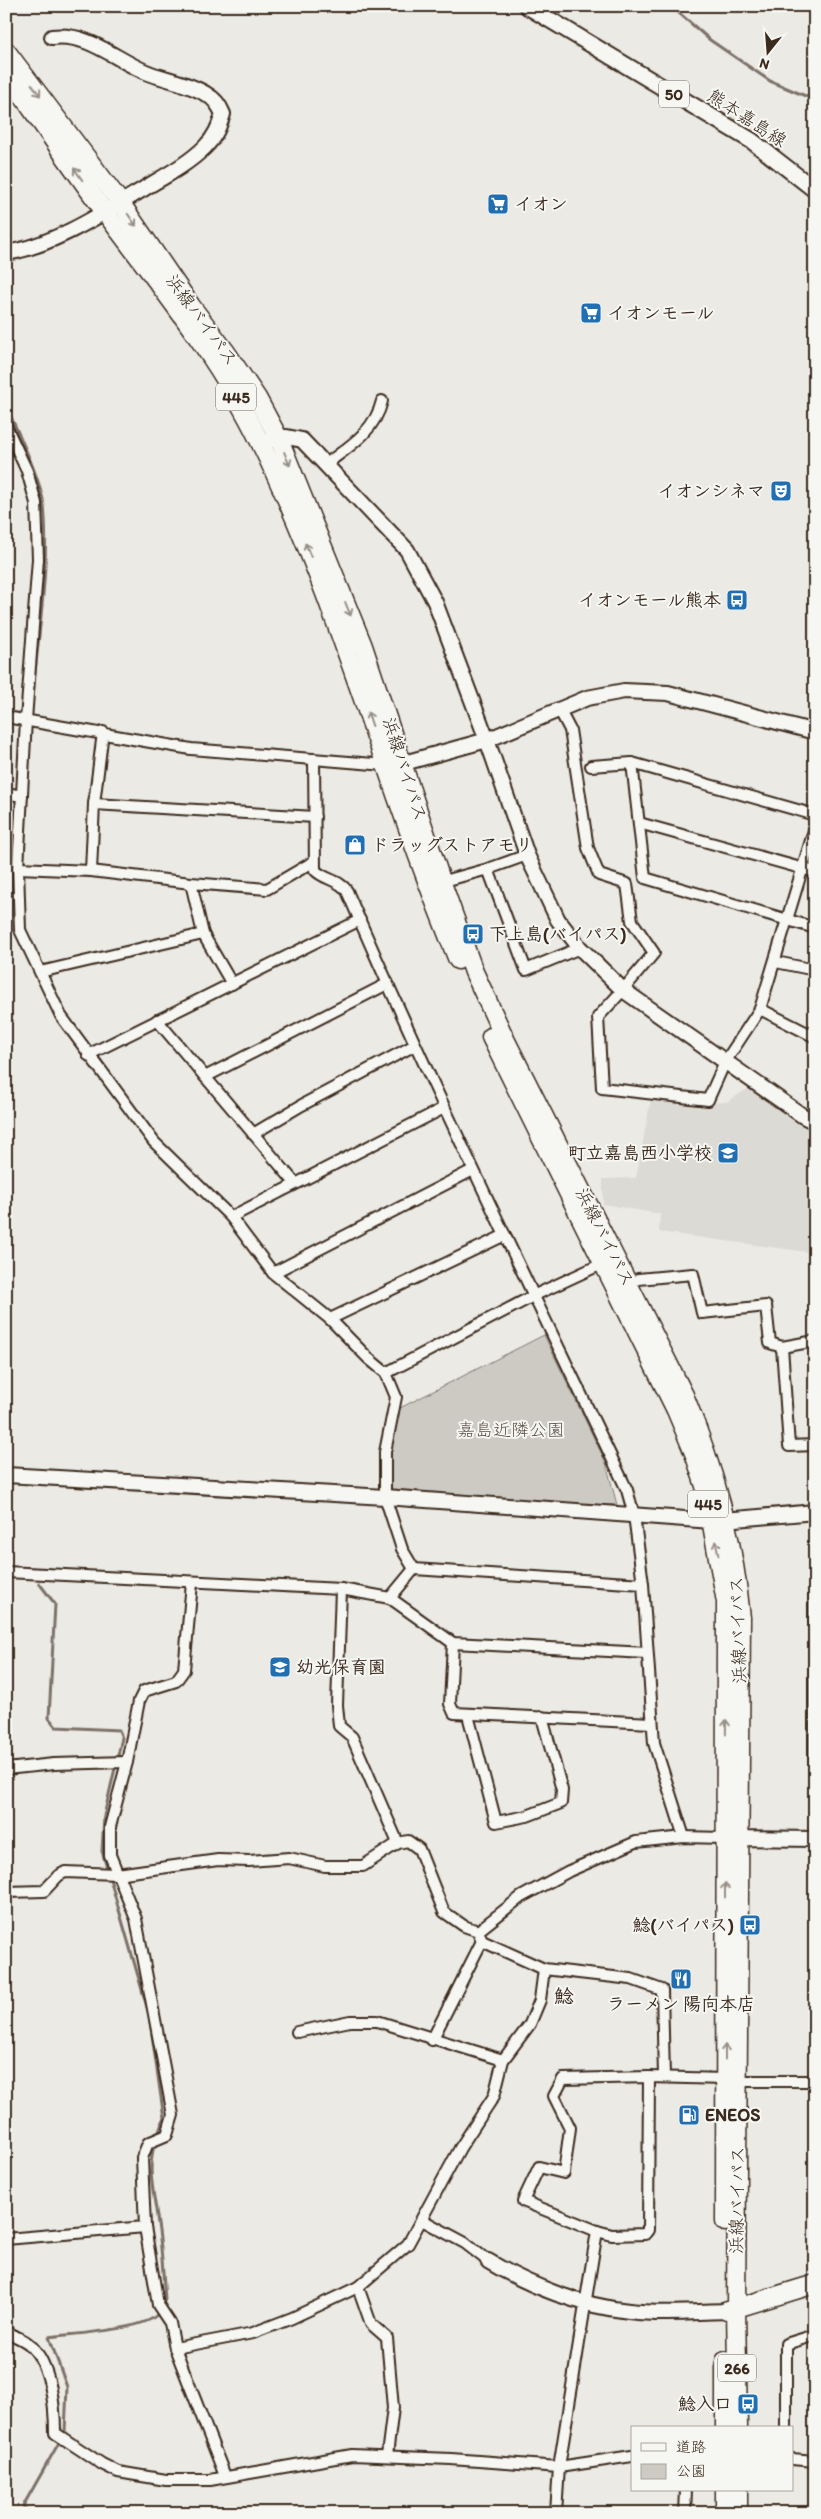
<svg xmlns="http://www.w3.org/2000/svg" width="821" height="2519" viewBox="0 0 821 2519" font-family="Itim,'Klee One',sans-serif">
	<rect width="100%" height="100%" fill="#ebeae5"/>
	<filter id="ink" filterUnits="userSpaceOnUse"><feTurbulence type="fractalNoise" baseFrequency=".02" numOctaves="2"/><feDisplacementMap in="SourceGraphic" scale="10" xChannelSelector="R" yChannelSelector="G"/><feConvolveMatrix kernelMatrix="1 2 1 2 8 2 1 2 1" color-interpolation-filters="sRGB"/></filter>
	<g filter="url(#ink)">
		<polygon fill="#dcdad4" points="749,1088 815,1128 815,1253 659,1232 660,1214 603,1204 603,1179 636,1178 651,1099 691,1104 727,1102"/>
		<polygon fill="#cdcac4" stroke="#847a71" points="544,1335 606,1463 617,1505 559,1504 389,1490 390,1453 400,1408"/>
		<g fill="none" stroke-linecap="round" stroke-linejoin="round">
			<g stroke="#7c7167" stroke-width="3">
				<polyline points="671,6 710,40 770,81 815,100"/>
				<path d="M6,406c12,27 35,73 38,100 6,57 -6,130 -11,187"/>
				<polyline points="39,1583 55,1604 49,1718 56,1727 119,1730 122,1738 104,1816 102,1851 149,2014 164,2118 157,2137"/>
				<path d="M155,2143c-9,26 0,54 3,81 4,25 5,50 7,75l-3,8"/>
				<path d="M30,2513l-7,-7 42,-74 2,-45 -18,-50c21,-3 102,-7 110,-25"/>
			</g>
			<g stroke="#3b2a1e" stroke-width="14">
				<g id="street">
					<polyline points="6,426 27,471 36,503 38,559 26,720 18,868 20,930 61,1016 154,1142 231,1217 273,1273 330,1319 368,1358 386,1373 396,1397 385,1452 385,1497 402,1549 414,1569"/>
					<path d="M326,464c24,-18 49,-33 56,-63"/>
					<polyline points="559,709 570,730 588,848 599,875 627,884 632,921 654,953 623,990 598,1017 602,1088 708,1100 725,1062 760,1009 815,827"/>
					<polyline points="6,717 191,749 386,765"/>
					<path d="M314,759l1,111c9,10 24,9 32,21 87,202 185,400 280,599l7,25 9,69 11,159 30,94"/>
					<polyline points="632,763 645,878 815,928"/>
					<polyline points="591,766 632,763 815,815"/>
					<polyline points="6,793 22,796"/>
					<polyline points="94,804 315,817"/>
					<polyline points="639,823 815,872"/>
					<polyline points="18,868 91,871 191,883 267,889 313,862"/>
					<polyline points="488,869 526,970 580,948"/>
					<polyline points="91,871 94,804 103,732"/>
					<polyline points="191,883 203,934 232,984"/>
					<polyline points="437,883 488,869 527,855"/>
					<polyline points="776,962 815,970"/>
					<polyline points="40,972 203,934"/>
					<polyline points="760,1009 815,1037"/>
					<polyline points="157,1020 295,1183"/>
					<polyline points="88,1055 360,920"/>
					<polyline points="205,1077 387,984"/>
					<polyline points="253,1134 302,1105 415,1045"/>
					<polyline points="231,1217 444,1108"/>
					<polyline points="273,1273 473,1170"/>
					<polyline points="638,1279 693,1274 702,1313 766,1306 770,1343 782,1347 815,1341"/>
					<polyline points="330,1319 505,1235"/>
					<polyline points="782,1347 789,1446 815,1445"/>
					<polyline points="386,1373 535,1295 606,1262"/>
					<polyline points="414,1569 643,1584"/>
					<polyline points="6,1572 341,1589 390,1598 453,1643 647,1653"/>
					<polyline points="192,1583 184,1670 176,1681 144,1691 139,1701 127,1762 110,1827 110,1855 136,1919 173,2115 167,2135 148,2143 142,2158 145,2227 158,2305 170,2323 175,2348 225,2476"/>
					<polyline points="341,1589 337,1705 339,1726 352,1737 398,1843"/>
					<polyline points="815,1594 815,1773"/>
					<polyline points="390,1598 414,1569"/>
					<polyline points="453,1643 450,1704 454,1713 652,1723"/>
					<polyline points="468,1715 496,1822 527,1816 561,1803 562,1790 542,1717"/>
					<polyline points="6,1769 54,1764 127,1762"/>
					<polyline points="6,1892 44,1891 58,1876 65,1872 117,1874 218,1860 249,1861 289,1858 325,1866 363,1866 398,1843 408,1841 419,1849 444,1912 464,1926 478,1931 482,1941 544,1969 631,1979 662,1990 664,2077"/>
					<polyline points="478,1931 521,1897 569,1871 636,1842 684,1837 724,1838"/>
					<polyline points="297,2032 350,2021 377,2021 503,2060"/>
					<polyline points="432,2040 482,1941"/>
					<polyline points="739,2081 815,2081"/>
					<polyline points="422,2220 465,2243 488,2261"/>
					<polyline points="597,2231 612,2235 645,2234 648,2230 649,2077"/>
					<polyline points="6,2239 145,2227"/>
					<polyline points="358,2287 371,2324 387,2338 393,2408 387,2455"/>
					<path d="M6,2332c8,4 18,7 24,13 21,19 25,62 25,88l47,31 16,8 48,8h44l142,-25 99,4 108,8 73,-11"/>
					<polyline points="175,2348 253,2333 292,2318 358,2287 408,2244 460,2148 494,2096 503,2060 530,2024 540,2000 544,1969"/>
					<polyline points="786,2428 786,2344 815,2335"/>
					<polyline points="792,2459 815,2461"/>
					<polyline points="556,2513 559,2467 597,2231 523,2201 539,2167 564,2173 570,2128 554,2096 563,2079 649,2077 725,2079"/>
					<polyline points="685,2513 686,2490"/>
				</g>
			</g>
			<g stroke="#3b2a1e" stroke-width="18">
				<g id="secondary">
					<path d="M6,253c47,-7 99,-41 139,-65 20,-12 43,-24 60,-41 10,-10 14,-20 18,-33 -4,-9 -8,-15 -17,-20 -16,-10 -37,-14 -55,-20 -34,-12 -61,-42 -99,-37"/>
					<polyline points="260,442 287,437 302,440 407,550 435,602 487,740 527,855 558,920 580,948 623,990 803,1116 815,1122"/>
					<polyline points="393,764 404,763 487,740 587,698 624,691 668,693 815,732"/>
					<polyline points="6,1475 385,1497 712,1521 815,1512"/>
					<polyline points="731,1838 815,1839"/>
					<path d="M488,2261c41,25 93,45 141,50 31,4 65,1 96,0"/>
				</g>
			</g>
			<g stroke="#3b2a1e" stroke-width="19">
				<polyline id="primary" points="527,6 752,141 815,190"/>
			</g>
			<g stroke="#3b2a1e" stroke-width="21">
				<g id="highway">
					<path d="M6,51l114,151 71,104 35,46 31,46 22,41 84,207 79,237 32,89 32,69 178,354c31,76 49,141 57,223l-5,690 2,120"/>
					<path d="M6,72c33,47 65,94 99,140 55,74 115,147 155,230 82,166 127,347 198,518"/>
					<polyline points="491,1037 676,1410 694,1453 705,1486 726,1602 725,2222"/>
					<polyline points="727,2311 815,2284"/>
					<polyline points="725,2361 725,2428"/>
					<polyline points="725,2490 725,2513"/>
					<polyline points="738,2513 738,2490"/>
				</g>
			</g>
			<use href="#street" stroke="#f6f6f2" stroke-width="10"/>
			<use href="#secondary" stroke="#f6f6f2" stroke-width="14"/>
			<use href="#primary" stroke="#f6f6f2" stroke-width="15"/>
			<use href="#highway" stroke="#f6f6f2" stroke-width="18"/>
		</g>
		<defs><path id="oneway-shaft" d="M-6 0H5M1.5-3L5.5 0L1.5 3" fill="none" stroke-width="1.6" stroke-linecap="round" stroke-linejoin="round" transform="scale(1.25)"/></defs>
		<g stroke="#989088">
			<use href="#oneway-shaft" transform="translate(36 90) rotate(53)"/>
			<use href="#oneway-shaft" transform="translate(78 174) rotate(-125)"/>
			<use href="#oneway-shaft" transform="translate(132 220) rotate(55)"/>
			<use href="#oneway-shaft" transform="translate(287 459) rotate(68)"/>
			<use href="#oneway-shaft" transform="translate(308 550) rotate(-112)"/>
			<use href="#oneway-shaft" transform="translate(348 609) rotate(68)"/>
			<use href="#oneway-shaft" transform="translate(370 719) rotate(-109)"/>
			<use href="#oneway-shaft" transform="translate(717 1548) rotate(-101)"/>
			<use href="#oneway-shaft" transform="translate(726 1727) rotate(-89)"/>
			<use href="#oneway-shaft" transform="translate(725 1890) rotate(-90)"/>
			<use href="#oneway-shaft" transform="translate(725 2052) rotate(-90)"/>
		</g>
	</g>
	<defs>
		<g id="supermarket-square" transform="scale(1.125)"><rect x="-9" y="-9" width="18" height="18" rx="4" fill="#1f6fb2" stroke="#f6f6f2"/><path d="M-6-5.5h2.5l.6 2H6L4.5 2H-2.5L-4.4-4H-6ZM-1.5 3.2a1.3 1.3 0 1 0 .1 0ZM3 3.2a1.3 1.3 0 1 0 .1 0Z" fill="#fff"/></g>
		<g id="theatre-square" transform="scale(1.125)"><rect x="-9" y="-9" width="18" height="18" rx="4" fill="#1f6fb2" stroke="#f6f6f2"/><path d="M-5-5.5Q0-4 5-5.5V0Q5 5 0 6Q-5 5-5 0ZM-3.3-2.5H-1v1.5H-3.3ZM1-2.5H3.3v1.5H1ZM-2.8 1Q0 5.5 2.8 1Z" fill="#fff"/></g>
		<g id="bus-square" transform="scale(1.125)"><rect x="-9" y="-9" width="18" height="18" rx="4" fill="#1f6fb2" stroke="#f6f6f2"/><path d="M-5-6H5V4H4V6H2V4H-2V6H-4V4H-5ZM-3.5-4V0h7V-4ZM-3.5 1.2v1.5H-2V1.2ZM2 1.2v1.5H3.5V1.2Z" fill="#fff"/></g>
		<g id="shop-square" transform="scale(1.125)"><rect x="-9" y="-9" width="18" height="18" rx="4" fill="#1f6fb2" stroke="#f6f6f2"/><path d="M-5-2.5h2.3a2.7 3.5 0 0 1 5.4 0H5L5.5 6h-11ZM-1.5-2.5h3a1.5 2.3 0 0 0-3 0Z" fill="#fff"/></g>
		<g id="school-square" transform="scale(1.125)"><rect x="-9" y="-9" width="18" height="18" rx="4" fill="#1f6fb2" stroke="#f6f6f2"/><path d="M0-5L7-2L0 1L-7-2ZM-4 1L0 2.5L4 1V4Q0 6-4 4Z" fill="#fff"/></g>
		<g id="restaurant-square" transform="scale(1.125)"><rect x="-9" y="-9" width="18" height="18" rx="4" fill="#1f6fb2" stroke="#f6f6f2"/><path d="M-5-6h1v4h1v-4h1v4h1v-4h1v5L-1.5 .5V6h-2V.5L-5-1ZM5-6V6H3V1.5H1.5Q1.5-4 5-6Z" fill="#fff"/></g>
		<g id="fuel-square" transform="scale(1.125)"><rect x="-9" y="-9" width="18" height="18" rx="4" fill="#1f6fb2" stroke="#f6f6f2"/><path d="M-5.5-6h7V0h2V4h1.3V-2.5L3-4.5l.8-.8L6-3V5H2.5V1h-1V6h-7ZM-4.2-4.7v3.2H.2V-4.7Z" fill="#fff"/></g>
	</defs>
	<g fill-rule="evenodd">
		<use href="#supermarket-square" x="498" y="204"/>
		<use href="#supermarket-square" x="591" y="313"/>
		<use href="#theatre-square" x="781" y="491"/>
		<use href="#bus-square" x="737" y="600"/>
		<use href="#shop-square" x="355" y="845"/>
		<use href="#bus-square" x="473" y="934"/>
		<use href="#school-square" x="728" y="1153"/>
		<use href="#school-square" x="280" y="1667"/>
		<use href="#bus-square" x="750" y="1925"/>
		<use href="#restaurant-square" x="681" y="1979"/>
		<use href="#fuel-square" x="689" y="2115"/>
		<use href="#bus-square" x="748" y="2404"/>
	</g>
	<g text-anchor="middle" dominant-baseline="central" stroke-width="4" stroke-linejoin="round" paint-order="stroke">
		<g fill="#f6f6f2" stroke="#73675e" stroke-width="1">
			<rect x="659" y="80.5" width="30" height="27" rx="4"/>
			<rect x="216" y="383.5" width="40" height="27" rx="4"/>
			<rect x="688" y="1490.5" width="40" height="27" rx="4"/>
			<rect x="718" y="2354.5" width="38" height="27" rx="4"/>
		</g>
		<g font-size="16" font-weight="bold" fill="#3b2a1e">
			<text x="674" y="94">50</text>
			<text x="236" y="397">445</text>
			<text x="708" y="1504">445</text>
			<text x="737" y="2368">266</text>
		</g>
		<g font-size="18" fill="#3b2a1e" stroke="#f6f6f2">
			<text transform="translate(747 118) rotate(33)">熊本嘉島線</text>
			<text transform="translate(202 320) rotate(54)">浜線バイパス</text>
			<text transform="translate(405 769) rotate(72)">浜線バイパス</text>
			<text transform="translate(605 1237) rotate(63)">浜線バイパス</text>
			<text transform="translate(738 1630) rotate(-92)">浜線バイパス</text>
			<text transform="translate(737 2200) rotate(-89)">浜線バイパス</text>
		</g>
		<g font-size="18" font-weight="bold" fill="#3b2a1e" stroke="#f6f6f2" text-anchor="start">
			<text x="514" y="204">イオン</text>
			<text x="607" y="313">イオンモール</text>
			<text x="765" y="491" text-anchor="end">イオンシネマ</text>
			<text x="721" y="600" text-anchor="end">イオンモール熊本</text>
			<text x="371" y="845">ドラッグストアモリ</text>
			<text x="489" y="934">下上島(バイパス)</text>
			<text x="712" y="1153" text-anchor="end">町立嘉島西小学校</text>
			<text x="296" y="1667">幼光保育園</text>
			<text x="734" y="1925" text-anchor="end">鯰(バイパス)</text>
			<text x="681" y="2004" text-anchor="middle">ラーメン 陽向本店</text>
			<text x="705" y="2115">ENEOS</text>
			<text x="732" y="2404" text-anchor="end">鯰入口</text>
		</g>
		<g font-size="18" fill="#605248" stroke="#f6f6f2">
			<text x="511" y="1430">嘉島近隣公園</text>
		</g>
		<g font-size="20" font-weight="bold" fill="#3b2a1e" stroke="#f6f6f2">
			<text x="564" y="1996">鯰</text>
		</g>
	</g>
	<rect width="821" height="2519" fill="none" stroke="#f6f6f2" stroke-width="25"/>
	<rect x="12" y="12" width="796" height="2494" fill="none" stroke="#3b2a1e" stroke-width="2" filter="url(#ink)"/>
	<rect x="631" y="2426" width="162" height="65" fill="#f6f6f2" stroke="#aba49d"/>
	<rect x="641" y="2443" width="25" height="8" fill="#f6f6f2" stroke="#aba49d"/>
	<text x="676" y="2452" font-size="15" fill="#3b2a1e">道路</text>
	<rect x="641" y="2464" width="25" height="15" fill="#cdcac4" stroke="#aba49d"/>
	<text x="676" y="2476" font-size="15" fill="#3b2a1e">公園</text>
	<g transform="translate(768 52) rotate(197)" stroke="#f6f6f2" stroke-width="4" paint-order="stroke">
	<path d="M0-4L9 19L0 12L-9 19Z" fill="#3b2a1e"/>
	<text y="-8" font-size="14" font-weight="bold" text-anchor="middle" fill="#3b2a1e">N</text>
	</g>
</svg>
